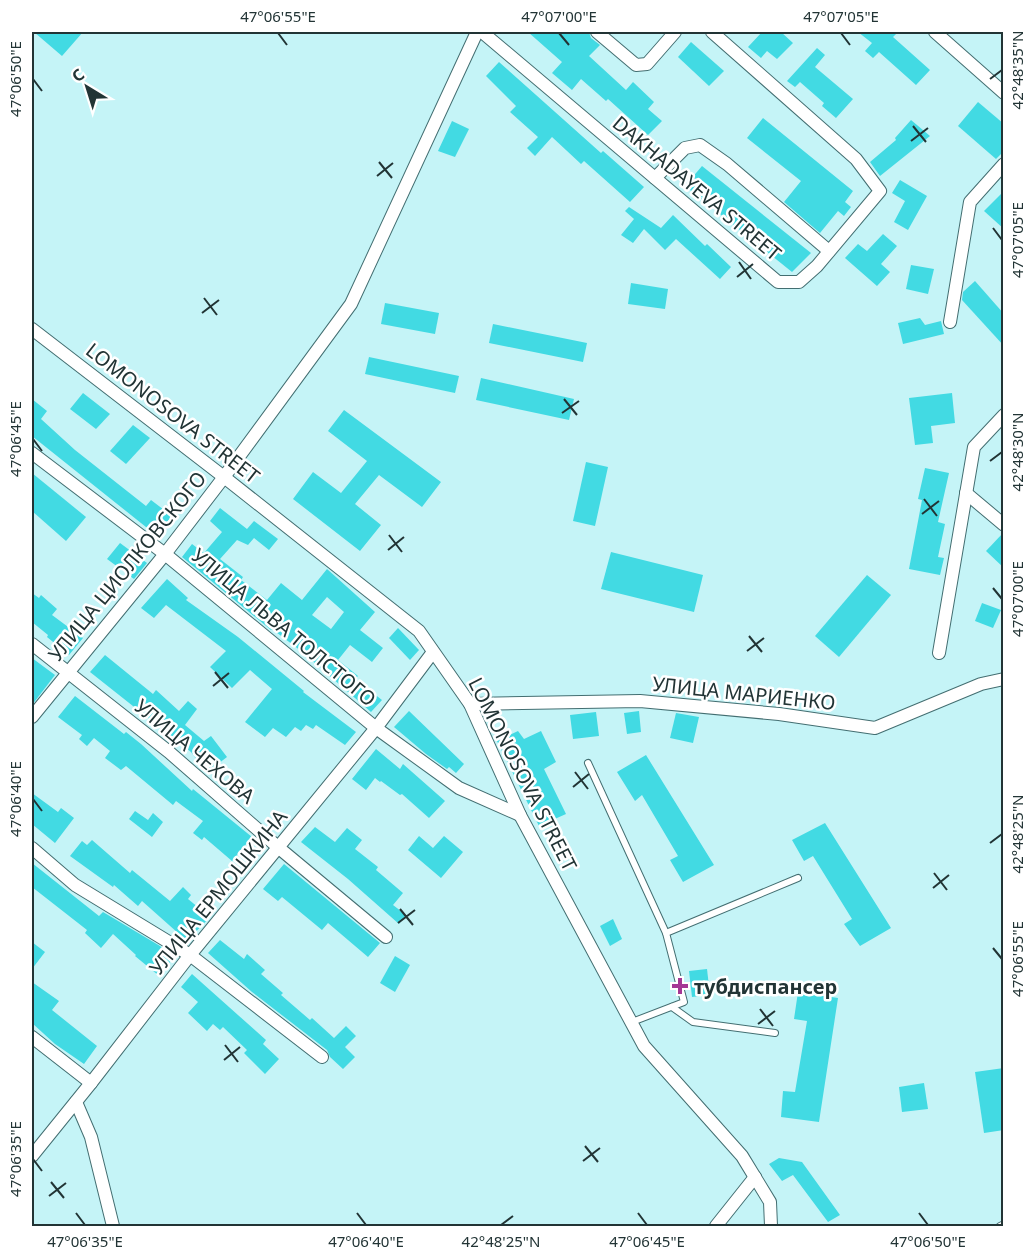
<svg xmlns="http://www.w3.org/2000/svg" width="1035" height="1258" viewBox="0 0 1035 1258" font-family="'Noto Sans',sans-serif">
	<rect width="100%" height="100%" fill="#c5f4f7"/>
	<g fill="#42dae3" fill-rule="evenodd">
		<polygon points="34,32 83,32 62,56"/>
		<polygon points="528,32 589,32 591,38 600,45 589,56 626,90 633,82 654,102 648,109 662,121 648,135 608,99 606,101 581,79 572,90 552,73 562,62"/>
		<polygon points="762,32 781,32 793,43 777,59 767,51 761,58 748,47"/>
		<polygon points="858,32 898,32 893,37 930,70 916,85 879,52 873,58 865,51 872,43"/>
		<polygon points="691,42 724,71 709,86 678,57"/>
		<polygon points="817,48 825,55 815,67 853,99 836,118 822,106 824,103 800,82 795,87 787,81"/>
		<polygon points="499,62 601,153 603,151 644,187 630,202 584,161 581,164 552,137 535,156 527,148 538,137 510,112 516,106 486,76"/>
		<polygon points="978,102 1004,124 1004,151 996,159 958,126"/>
		<polygon points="763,118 853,191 845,202 851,207 844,216 838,211 820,233 784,202 801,181 747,138"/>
		<polygon points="911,120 930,136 880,176 870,162 896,140 895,138"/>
		<polygon points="452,121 469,129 455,157 438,151"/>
		<polygon points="702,166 811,253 792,272 685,186"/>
		<polygon points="900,180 927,196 908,230 894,222 905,201 892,193"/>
		<polygon points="1004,191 1004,229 984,211"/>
		<polygon points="629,207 661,228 673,215 705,246 707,244 731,267 720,279 676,239 665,250 644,229 633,243 621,235 634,219 625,211"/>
		<polygon points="883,234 897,246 881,264 890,272 877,286 845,258 858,244 867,251"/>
		<polygon points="911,265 934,269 928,294 906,289"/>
		<polygon points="975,281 1004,314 1004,346 962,300 963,292"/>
		<polygon points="631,283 668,289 665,309 628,304"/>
		<polygon points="385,303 439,313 435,334 381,324"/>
		<polygon points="920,318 925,325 941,321 944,334 903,344 898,323"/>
		<polygon points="493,324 587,343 583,362 489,343"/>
		<polygon points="369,357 459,376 455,393 365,374"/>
		<polygon points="481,378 574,399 569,420 476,400"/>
		<polygon points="83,393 110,414 96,429 70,409"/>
		<polygon points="952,393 955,423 931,426 933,443 915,445 909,398"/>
		<polygon points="32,399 47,411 41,419 75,450 146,506 151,500 172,516 156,535 32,436"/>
		<polygon points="344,410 441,482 422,507 379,475 355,504 381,525 360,551 293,499 313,472 341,493 367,461 328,431"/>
		<polygon points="133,425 150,438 126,464 110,451"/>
		<polygon points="586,462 608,467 595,526 573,521"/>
		<polygon points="925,468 949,473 938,522 945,524 938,557 944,558 940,575 909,569 922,500 918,499"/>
		<polygon points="32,473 86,517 66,541 32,511"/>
		<path d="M220,508l27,21 7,-8 24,18 -9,11 -15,-12 -6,7 -11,-5 -17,19 23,18 -2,3 26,20 14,-17 21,17 25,-31 48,43 -15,18 23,18 -11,14 -22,-17 -12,15 20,16 -3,3 27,21 -11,12 -70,-61 -29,-22 -1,1 -89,-73 10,-13 12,9 18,-21 -12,-11zM327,597l17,15 -13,17 -19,-14z"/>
		<polygon points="1003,533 1004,533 1004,568 986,551"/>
		<polygon points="120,543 147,563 134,579 107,559"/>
		<polygon points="611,552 703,575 694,612 601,589"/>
		<polygon points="867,575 891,595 839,657 815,636"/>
		<polygon points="167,579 188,598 186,600 238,637 304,691 303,692 356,732 345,745 316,725 313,729 306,725 301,731 295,727 286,737 273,728 265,737 245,722 272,689 250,670 232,688 210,667 226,651 166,605 154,618 141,608"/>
		<polygon points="32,593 39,598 41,595 57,609 52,615 83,638 69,655 47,637 48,635 32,622"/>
		<polygon points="982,603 1001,610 993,628 975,621"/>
		<polygon points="398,628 419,650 410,660 389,638"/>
		<polygon points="105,655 153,694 156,690 179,711 188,701 197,709 185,725 204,741 211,736 227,757 206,773 191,752 90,672"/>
		<polygon points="32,658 55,675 32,705"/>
		<polygon points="75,696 124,734 126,732 141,744 192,791 193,789 252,837 232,861 204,837 202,840 193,833 203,821 176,801 173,805 126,766 121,770 105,758 110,751 94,738 87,746 79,739 82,735 58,717"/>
		<polygon points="409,711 464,764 456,773 449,767 447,769 426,754 394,727"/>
		<polygon points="639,711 641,732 627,734 624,713"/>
		<polygon points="596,712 599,736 573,739 570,715"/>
		<polygon points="676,713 699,717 693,743 670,738"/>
		<polygon points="518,731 524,739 541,731 556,762 544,769 566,814 539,826 497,741"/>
		<polygon points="376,749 400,769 403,764 445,801 429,818 402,794 400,795 381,781 380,782 375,778 366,790 352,779"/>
		<polygon points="646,755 714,865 683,882 670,860 678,856 642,795 635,801 617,772"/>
		<polygon points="32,793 58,812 61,808 74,818 55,843 32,824"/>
		<polygon points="135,811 148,820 153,813 163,822 152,837 129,819"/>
		<polygon points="825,823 891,928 860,946 844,924 852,919 813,856 804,861 792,840"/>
		<polygon points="315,827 335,842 347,828 362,840 355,849 378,867 376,870 403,893 393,905 406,915 399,924 348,879 301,842"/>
		<polygon points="419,836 433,848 444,836 463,852 441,878 408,850"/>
		<polygon points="92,840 130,873 132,870 170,901 183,887 191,895 188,899 210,917 187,941 142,901 138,906 114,885 113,887 70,856 82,841 87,845"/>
		<polygon points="32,863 99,916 103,912 160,946 174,958 158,975 135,956 136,955 113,934 101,948 85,933 87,930 32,887"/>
		<polygon points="284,864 380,943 368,957 328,923 322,930 282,897 278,901 263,889"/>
		<polygon points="613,919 622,939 610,946 600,926"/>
		<polygon points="220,940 244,959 247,954 265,970 261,974 283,993 281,995 310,1020 312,1018 334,1038 346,1026 356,1036 345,1047 355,1057 343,1069 330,1057 327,1050 252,992 208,953"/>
		<polygon points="32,942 45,952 32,969"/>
		<polygon points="395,956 410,965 395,992 380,983"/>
		<polygon points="707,969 710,995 692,997 689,971"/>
		<polygon points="192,974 266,1040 263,1044 279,1059 265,1074 244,1053 247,1050 223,1027 220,1030 213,1024 207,1031 188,1013 198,1002 181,987"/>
		<polygon points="32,982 59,1001 52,1010 97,1046 84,1064 55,1044 32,1023"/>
		<polygon points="798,992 838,998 819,1122 781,1117 783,1091 795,1092 807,1021 794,1019"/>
		<polygon points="1004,1068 1004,1130 984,1133 975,1072"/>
		<polygon points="924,1083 928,1109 902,1112 899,1087"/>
		<polygon points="779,1158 802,1162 840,1215 828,1222 793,1175 782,1181 769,1164"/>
	</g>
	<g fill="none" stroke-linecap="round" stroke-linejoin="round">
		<g stroke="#436e71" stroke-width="8">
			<g id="lane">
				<polyline points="588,763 666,933"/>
				<polyline points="672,1007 693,1022 775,1033"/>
				<polyline points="632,1022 684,1002 666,933 798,878"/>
				<polyline points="1000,1226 1004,1224"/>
			</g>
		</g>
		<g stroke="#436e71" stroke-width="14">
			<g id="street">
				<polyline points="482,32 778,282 799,282 817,266 880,191 856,159 712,32"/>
				<polyline points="597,32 636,65 647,64 675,32"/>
				<polyline points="935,32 1004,93"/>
				<polyline points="655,178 685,148 700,145 727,164 829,251"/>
				<polyline points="950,322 970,202 1004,164"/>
				<polyline points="32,329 224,477 419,631 470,704 520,815 644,1046 742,1156 770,1202 771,1226"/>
				<polyline points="32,453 165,554 376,728 459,788 520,815"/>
				<polyline points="966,493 1004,525"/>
				<polyline points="32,644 169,752 279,848 386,937"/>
				<polyline points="939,653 974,447 1004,415"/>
				<polyline points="470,704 640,701 779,714 875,728 981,684 1004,679"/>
				<polyline points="32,717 165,554 224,477 351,304 477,32"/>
				<polyline points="32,848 75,885 190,955 322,1057"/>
				<polyline points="32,1037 91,1083"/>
				<polyline points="76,1102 91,1137 113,1226"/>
				<polyline points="32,1156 91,1083 190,955 376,728 433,652"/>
				<polyline points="716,1226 755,1177"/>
			</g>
		</g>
		<use href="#lane" stroke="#fff" stroke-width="6"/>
		<use href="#street" stroke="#fff" stroke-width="12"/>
	</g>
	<path fill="none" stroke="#223435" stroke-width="2" d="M278,33l9,12M559,33l10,12M841,33l9,12M33,79l9,12M990,79l12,-9M913,126l13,16M911,141l17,-13M379,162l13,16M377,176l16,-13M993,228l9,12M739,262l12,17M737,277l16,-13M204,298l13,17M202,313l17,-13M564,399l13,16M562,413l17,-12M33,439l9,12M990,461l12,-9M924,499l13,17M922,514l17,-13M389,535l13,17M388,550l16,-13M993,588l9,11M749,636l13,16M747,651l17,-13M215,672l13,16M213,686l16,-13M575,772l13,17M573,787l16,-13M33,799l9,12M990,843l12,-9M934,873l13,17M933,888l16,-13M400,909l13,16M398,923l17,-13M993,948l9,11M760,1009l13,17M758,1024l17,-13M225,1045l13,17M224,1060l16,-13M585,1146l13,16M33,1159l9,12M583,1161l17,-13M51,1182l13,16M49,1196l17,-13M76,1213l9,12M357,1213l9,12M638,1213l9,12M919,1213l9,12M501,1225l12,-9"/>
	<path fill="#a53795" stroke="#fff" stroke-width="2" d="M677 977h6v6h6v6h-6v6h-6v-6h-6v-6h6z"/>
	<g text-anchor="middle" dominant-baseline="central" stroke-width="5" stroke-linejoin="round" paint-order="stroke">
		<g font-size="20" fill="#223435" stroke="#fff">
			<text transform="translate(697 188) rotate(40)">DAKHADAYEVA STREET</text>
			<text transform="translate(173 413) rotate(38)">LOMONOSOVA STREET</text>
			<text transform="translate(127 566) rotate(-51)">УЛИЦА ЦИОЛКОВСКОГО</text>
			<text transform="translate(284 627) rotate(40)">УЛИЦА ЛЬВА ТОЛСТОГО</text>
			<text transform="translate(744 693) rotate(6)">УЛИЦА МАРИЕНКО</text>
			<text transform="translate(195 751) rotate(40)">УЛИЦА ЧЕХОВА</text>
			<text transform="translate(523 774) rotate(63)">LOMONOSOVA STREET</text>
			<text transform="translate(218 892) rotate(-51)">УЛИЦА ЕРМОШКИНА</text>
		</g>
		<g font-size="20" font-weight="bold" fill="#223435" stroke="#fff" text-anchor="start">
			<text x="694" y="986">тубдиспансер</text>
		</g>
	</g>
	<rect width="1035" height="1258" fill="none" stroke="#ffffff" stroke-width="66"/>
	<g transform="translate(87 87) rotate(322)" stroke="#ffffff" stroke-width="4.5" paint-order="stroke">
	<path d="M0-4.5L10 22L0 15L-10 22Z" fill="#223435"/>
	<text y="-9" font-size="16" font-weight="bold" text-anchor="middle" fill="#223435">С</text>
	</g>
	<rect x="33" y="33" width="969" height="1192" fill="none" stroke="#223435" stroke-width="2"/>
	<g font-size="15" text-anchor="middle" fill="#223435">
		<text x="278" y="22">47°06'55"E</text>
		<text x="559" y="22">47°07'00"E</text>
		<text x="841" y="22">47°07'05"E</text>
		<text transform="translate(1018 70) rotate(-90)" y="5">42°48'35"N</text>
		<text transform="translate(16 79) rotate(-90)" y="5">47°06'50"E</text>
		<text transform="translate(1018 240) rotate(-90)" y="5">47°07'05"E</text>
		<text transform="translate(16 439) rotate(-90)" y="5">47°06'45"E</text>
		<text transform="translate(1018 452) rotate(-90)" y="5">42°48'30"N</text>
		<text transform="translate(1018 599) rotate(-90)" y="5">47°07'00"E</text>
		<text transform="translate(16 799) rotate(-90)" y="5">47°06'40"E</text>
		<text transform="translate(1018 834) rotate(-90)" y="5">42°48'25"N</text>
		<text transform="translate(1018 959) rotate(-90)" y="5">47°06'55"E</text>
		<text transform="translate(16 1159) rotate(-90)" y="5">47°06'35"E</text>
		<text x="85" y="1247">47°06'35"E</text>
		<text x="366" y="1247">47°06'40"E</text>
		<text x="501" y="1247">42°48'25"N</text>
		<text x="647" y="1247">47°06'45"E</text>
		<text x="928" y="1247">47°06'50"E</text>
	</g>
</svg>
